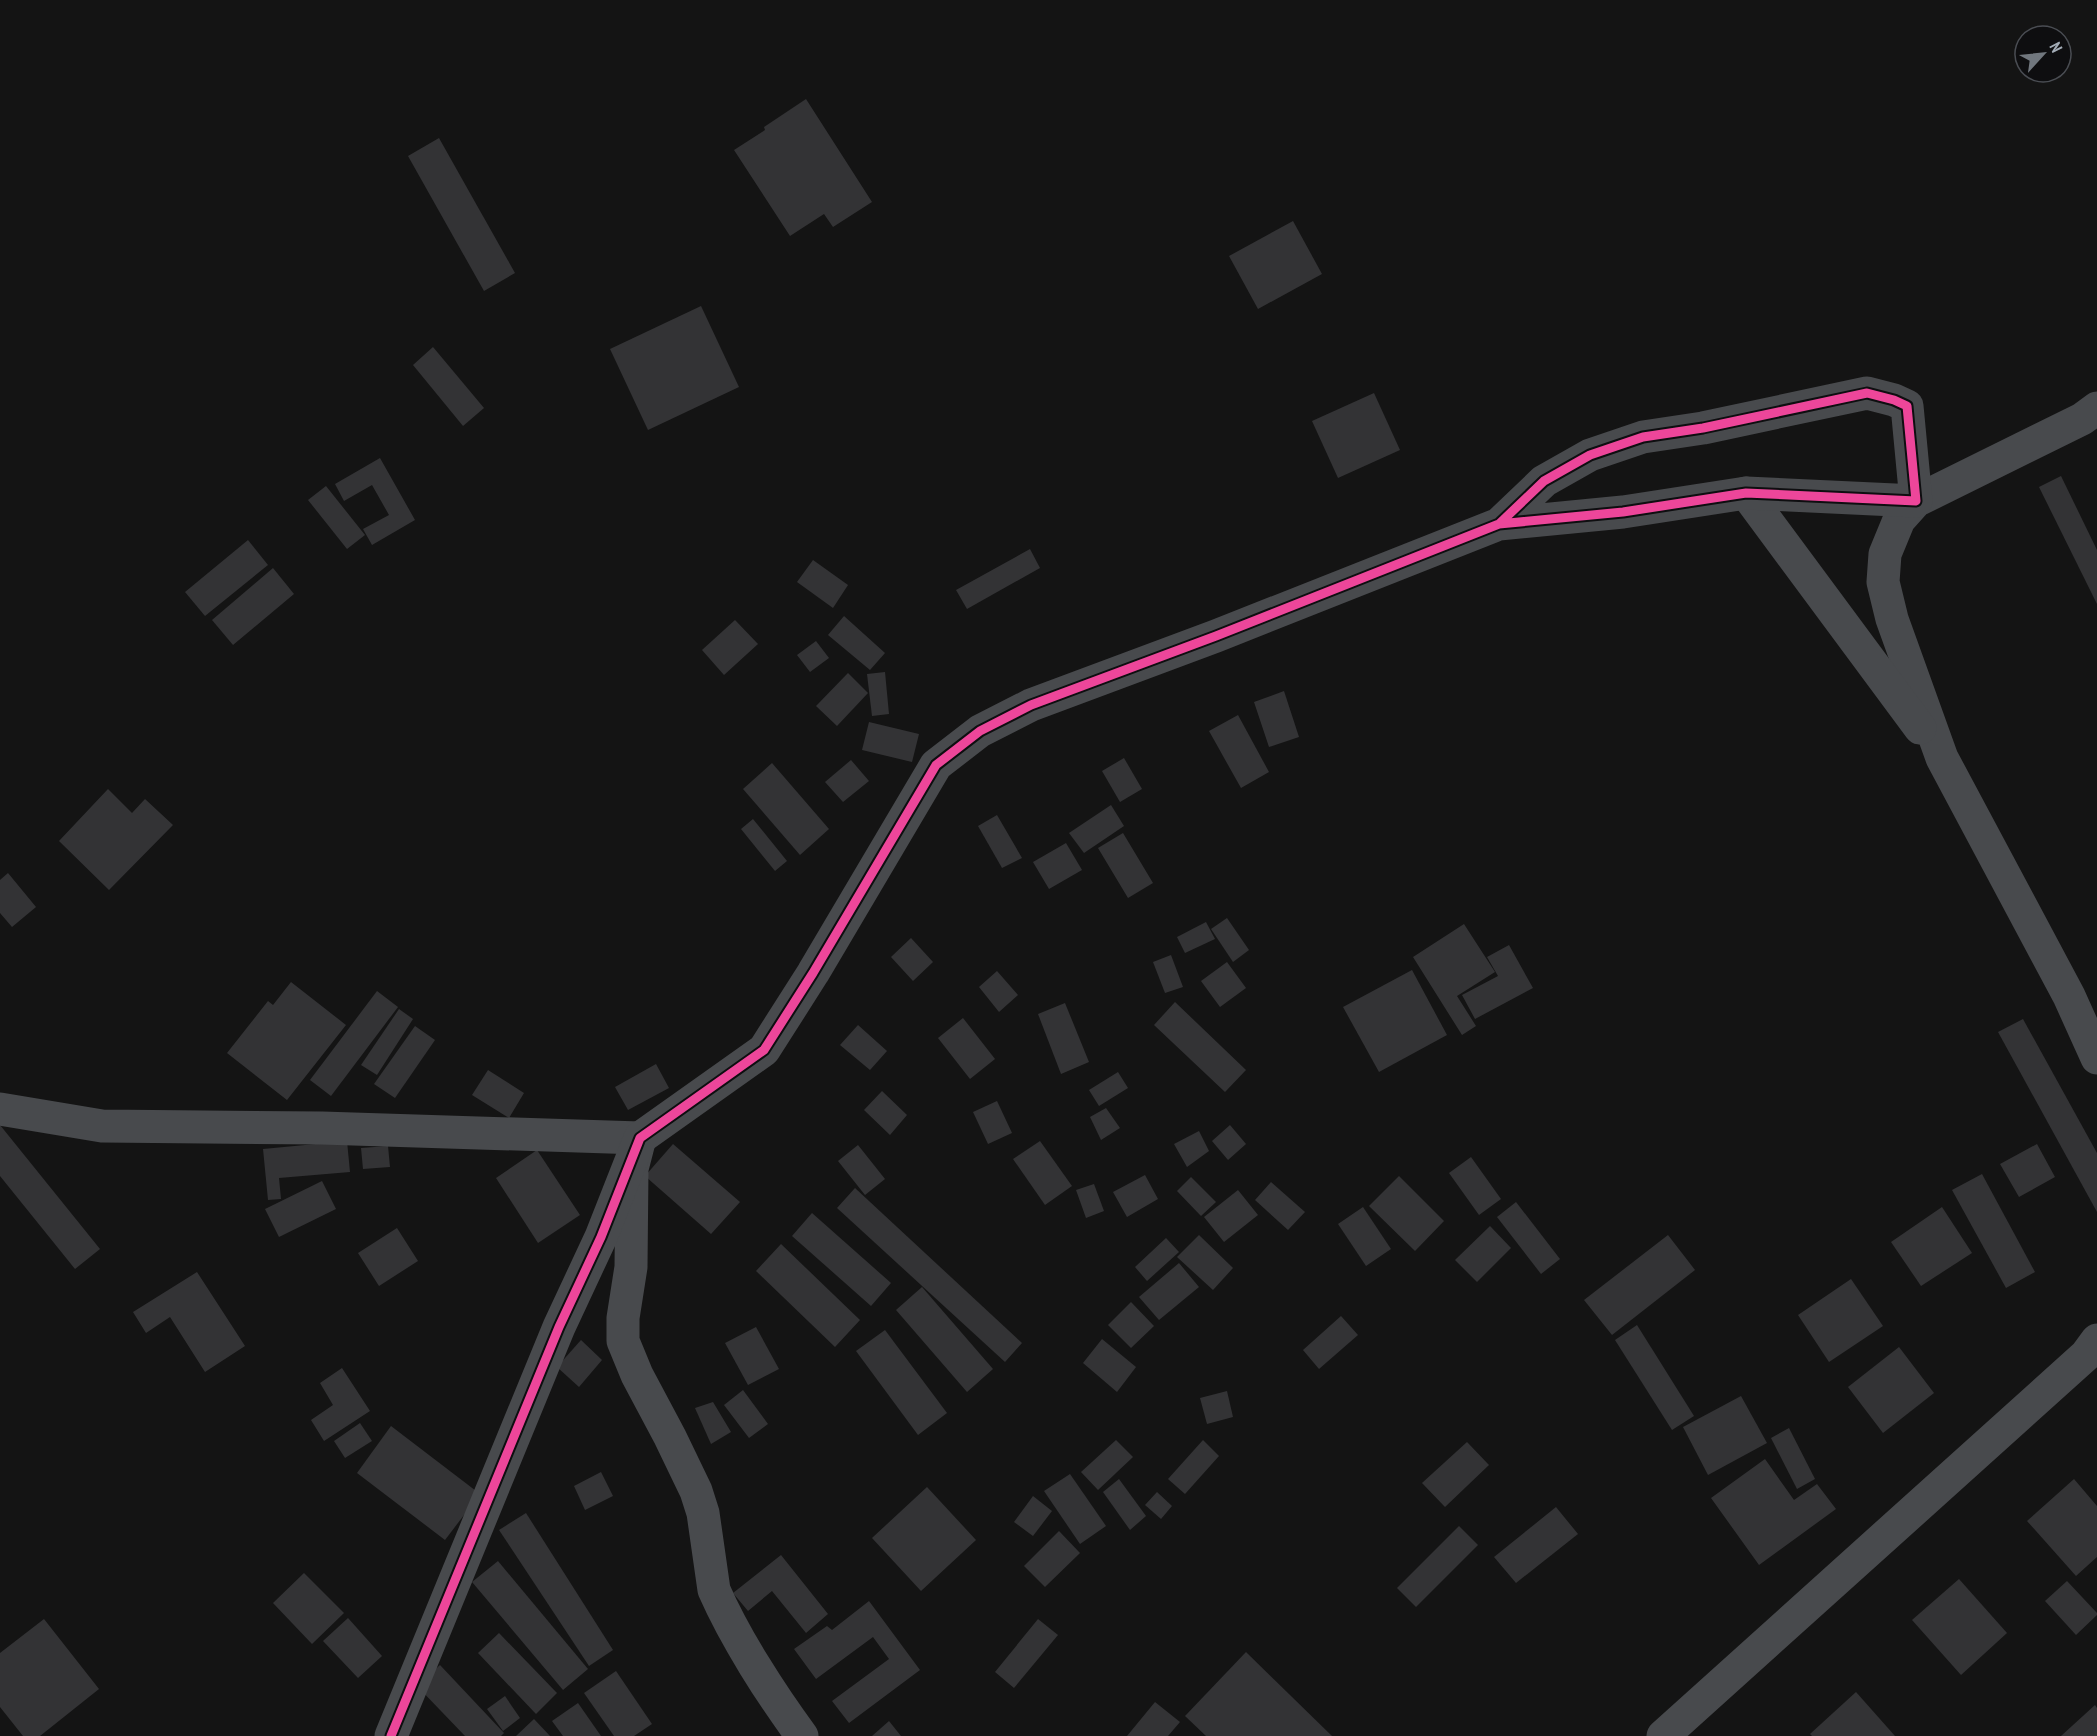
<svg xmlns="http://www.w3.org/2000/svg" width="2097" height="1736" viewBox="0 0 2097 1736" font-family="'PT Sans Narrow',sans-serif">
	<rect width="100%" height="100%" fill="#141414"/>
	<g fill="#333335">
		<polygon points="806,99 872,202 833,227 824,214 790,236 734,150 765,130 764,127"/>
		<polygon points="439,138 515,273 484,291 408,156"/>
		<polygon points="1293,221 1322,274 1258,309 1229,256"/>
		<polygon points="701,306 739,387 648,430 610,349"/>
		<polygon points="433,347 484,408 463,426 413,365"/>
		<polygon points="1374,393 1400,450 1338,478 1312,421"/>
		<polygon points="380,458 415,520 372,545 363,529 389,515 372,485 344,501 335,484"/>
		<polygon points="2061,476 2097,550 2097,604 2039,487"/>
		<polygon points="326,486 365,535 347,549 308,500"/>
		<polygon points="248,540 268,565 205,616 185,592"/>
		<polygon points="1030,549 1040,568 967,609 956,590"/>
		<polygon points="813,560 848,585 833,608 797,582"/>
		<polygon points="273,568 294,594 233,645 212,620"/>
		<polygon points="844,616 885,653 870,670 828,635"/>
		<polygon points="735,620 758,644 724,675 702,650"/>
		<polygon points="816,641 829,658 810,672 797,655"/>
		<polygon points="885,672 889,714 872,716 867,674"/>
		<polygon points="848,673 868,693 837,726 816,706"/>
		<polygon points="1284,691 1299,737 1269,747 1254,702"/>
		<polygon points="1238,715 1269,772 1241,788 1209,731"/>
		<polygon points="869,722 919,734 912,762 862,750"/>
		<polygon points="1124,758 1142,789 1120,802 1102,771"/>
		<polygon points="851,760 869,781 843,802 825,782"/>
		<polygon points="772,763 829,829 800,855 743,789"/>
		<polygon points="108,789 132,813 145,799 173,825 109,890 59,841"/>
		<polygon points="1111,805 1124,826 1084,853 1069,833"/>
		<polygon points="997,815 1022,858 1002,868 978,826"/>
		<polygon points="753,819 787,861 775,871 741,829"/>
		<polygon points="1123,833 1153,883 1128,898 1098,848"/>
		<polygon points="1066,843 1082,870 1049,889 1033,862"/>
		<polygon points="8,873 36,907 12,927 0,913 0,880"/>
		<polygon points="1227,918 1249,950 1233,962 1211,929"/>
		<polygon points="1206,922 1215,939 1185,953 1177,937"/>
		<polygon points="1464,924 1495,972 1457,996 1476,1026 1462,1035 1413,957"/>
		<polygon points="911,938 933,962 913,981 891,957"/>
		<polygon points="1509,945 1533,988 1475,1019 1462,995 1498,976 1487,957"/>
		<polygon points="1171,955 1183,987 1165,993 1153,962"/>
		<polygon points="1227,962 1246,988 1220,1007 1201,981"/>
		<polygon points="1412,970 1447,1035 1379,1072 1343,1007"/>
		<polygon points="997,971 1018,995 999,1012 979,987"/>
		<polygon points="291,982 346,1025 287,1100 227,1053 268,1001 273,1005"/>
		<polygon points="377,991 398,1007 331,1096 310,1080"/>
		<polygon points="1175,1002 1246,1070 1225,1092 1154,1025"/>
		<polygon points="1065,1003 1089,1062 1061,1074 1038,1014"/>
		<polygon points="399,1009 413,1019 377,1075 361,1065"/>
		<polygon points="963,1018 995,1059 970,1079 938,1038"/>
		<polygon points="2023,1019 2097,1153 2097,1212 1998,1032"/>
		<polygon points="858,1025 887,1051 870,1070 840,1045"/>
		<polygon points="415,1026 435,1040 395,1098 374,1084"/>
		<polygon points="656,1064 669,1088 628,1110 615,1087"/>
		<polygon points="488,1070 524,1093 509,1118 472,1095"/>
		<polygon points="1118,1072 1128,1088 1099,1106 1089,1090"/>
		<polygon points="882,1091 907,1115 890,1135 864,1110"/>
		<polygon points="997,1101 1012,1133 988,1144 973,1112"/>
		<polygon points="1106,1108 1120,1128 1101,1140 1090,1117"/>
		<polygon points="0,1125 100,1249 75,1269 0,1176"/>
		<polygon points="1230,1125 1246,1144 1228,1160 1212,1141"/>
		<polygon points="1199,1131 1209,1151 1187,1167 1174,1144"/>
		<polygon points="347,1141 350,1172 279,1178 281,1199 268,1200 263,1149"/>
		<polygon points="1040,1141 1072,1186 1045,1205 1013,1159"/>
		<polygon points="673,1144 740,1202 711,1234 645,1176"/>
		<polygon points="2037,1144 2055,1177 2019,1197 2000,1164"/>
		<polygon points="858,1145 885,1179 865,1195 838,1161"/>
		<polygon points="388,1146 390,1167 363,1169 361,1148"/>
		<polygon points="537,1150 580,1215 538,1243 496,1178"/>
		<polygon points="1471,1157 1501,1199 1479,1215 1449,1173"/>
		<polygon points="1982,1174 2035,1272 2006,1288 1952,1190"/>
		<polygon points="1145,1175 1158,1199 1127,1217 1113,1192"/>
		<polygon points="1399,1176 1444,1221 1415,1251 1369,1206"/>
		<polygon points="1191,1177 1216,1202 1201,1216 1177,1191"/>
		<polygon points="322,1181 336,1209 279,1237 265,1209"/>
		<polygon points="1271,1182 1305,1212 1288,1230 1255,1200"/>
		<polygon points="1094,1184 1104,1211 1086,1218 1076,1190"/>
		<polygon points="855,1188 1022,1343 1005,1362 837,1208"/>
		<polygon points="1238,1190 1258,1215 1224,1242 1204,1217"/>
		<polygon points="1516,1202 1560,1259 1541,1274 1497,1217"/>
		<polygon points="1363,1207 1391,1249 1366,1266 1338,1224"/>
		<polygon points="1942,1207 1972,1253 1921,1286 1891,1242"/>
		<polygon points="812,1213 891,1283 871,1306 792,1236"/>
		<polygon points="1490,1226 1511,1248 1477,1282 1455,1260"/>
		<polygon points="397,1228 418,1261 379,1286 358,1253"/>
		<polygon points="1199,1235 1233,1268 1213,1290 1177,1257"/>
		<polygon points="1668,1235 1695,1270 1612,1335 1584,1300"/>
		<polygon points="1166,1238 1179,1252 1147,1281 1135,1267"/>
		<polygon points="781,1244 860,1320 835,1347 756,1271"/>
		<polygon points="1179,1263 1199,1287 1159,1320 1139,1297"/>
		<polygon points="197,1272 245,1346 205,1372 170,1317 146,1333 133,1312"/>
		<polygon points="1851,1279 1883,1326 1829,1362 1798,1315"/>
		<polygon points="922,1287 993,1369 967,1392 896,1310"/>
		<polygon points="1131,1302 1154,1326 1131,1348 1108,1325"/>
		<polygon points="1341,1316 1358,1335 1319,1369 1303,1350"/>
		<polygon points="1637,1325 1694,1416 1672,1430 1615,1340"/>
		<polygon points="756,1327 779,1369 748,1385 725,1343"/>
		<polygon points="885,1330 947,1413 918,1435 856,1351"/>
		<polygon points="1102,1339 1136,1367 1117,1392 1083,1363"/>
		<polygon points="581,1340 602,1360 579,1387 557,1367"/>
		<polygon points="1899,1347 1934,1393 1883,1433 1848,1387"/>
		<polygon points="342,1368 370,1411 324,1441 311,1420 333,1405 320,1383"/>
		<polygon points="743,1390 768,1424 749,1438 724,1405"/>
		<polygon points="1227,1391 1233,1417 1207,1424 1200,1398"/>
		<polygon points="1741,1396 1767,1443 1708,1475 1683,1427"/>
		<polygon points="713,1402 731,1432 711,1444 695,1408"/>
		<polygon points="360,1423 372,1441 345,1458 334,1441"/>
		<polygon points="391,1426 480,1494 445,1540 357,1473"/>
		<polygon points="1789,1428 1815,1479 1797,1489 1771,1438"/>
		<polygon points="1116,1440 1133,1457 1098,1490 1081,1472"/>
		<polygon points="1203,1440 1219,1456 1185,1494 1168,1479"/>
		<polygon points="1467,1442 1489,1465 1445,1507 1422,1483"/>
		<polygon points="1765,1459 1794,1500 1817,1484 1836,1509 1759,1565 1711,1498"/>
		<polygon points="601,1472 613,1496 585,1510 574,1486"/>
		<polygon points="1070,1474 1106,1526 1080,1544 1044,1491"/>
		<polygon points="1119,1479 1146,1516 1130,1530 1103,1492"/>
		<polygon points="2074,1479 2097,1506 2097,1557 2076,1576 2027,1521"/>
		<polygon points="927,1487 976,1540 921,1591 872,1538"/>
		<polygon points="1157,1492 1172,1506 1161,1519 1145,1505"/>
		<polygon points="1033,1496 1052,1511 1033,1536 1014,1522"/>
		<polygon points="1556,1507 1578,1534 1516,1583 1494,1557"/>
		<polygon points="526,1513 613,1650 589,1666 499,1530"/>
		<polygon points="1459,1526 1478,1545 1416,1607 1397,1588"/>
		<polygon points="1059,1531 1080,1553 1045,1587 1024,1566"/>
		<polygon points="781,1555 828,1614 806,1633 772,1591 748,1611 733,1593"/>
		<polygon points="498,1561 588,1669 563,1690 472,1582"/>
		<polygon points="304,1573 344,1613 312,1644 273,1603"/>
		<polygon points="1959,1579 2007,1633 1961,1675 1912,1620"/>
		<polygon points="2067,1581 2097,1613 2097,1615 2076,1635 2045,1601"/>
		<polygon points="869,1601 920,1670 849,1723 832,1701 889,1659 873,1637 816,1679 794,1649 827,1626 832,1630"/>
		<polygon points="348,1618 382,1656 358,1678 323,1641"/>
		<polygon points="44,1619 99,1689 40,1736 23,1736 0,1707 0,1653"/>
		<polygon points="1038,1619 1058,1635 1014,1688 995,1672"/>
		<polygon points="499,1633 557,1693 536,1714 478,1653"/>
		<polygon points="1246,1652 1332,1736 1206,1736 1185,1716"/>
		<polygon points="440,1665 504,1733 501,1736 465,1736 417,1686"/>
		<polygon points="616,1671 652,1724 634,1736 614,1736 584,1693"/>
		<polygon points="1856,1692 1895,1736 1812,1736 1810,1734"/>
		<polygon points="505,1696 520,1718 503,1731 487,1709"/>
		<polygon points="1155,1702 1180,1722 1168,1736 1127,1736"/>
		<polygon points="578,1703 601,1736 563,1736 552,1721"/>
		<polygon points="2095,1705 2097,1708 2097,1736 2061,1736"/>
		<polygon points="534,1719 550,1736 516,1736"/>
		<polygon points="889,1721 901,1736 872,1736"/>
	</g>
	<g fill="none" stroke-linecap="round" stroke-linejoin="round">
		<g stroke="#484a4d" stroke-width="33">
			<polyline points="2097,408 2082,419 1916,501 1899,520 1885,554 1883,582 1892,619 1942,758 2069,996 2097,1058"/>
			<polyline points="1746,493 1920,728"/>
			<path d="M0,1109l102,17 220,2 318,10 -8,31 -1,98 -8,51v23l14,34 33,62 26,54 7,22 11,77c21,48 57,104 88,146"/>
			<polyline points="391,1736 559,1327 601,1237 640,1138 764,1050 813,973 936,765 980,731 1031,705 1216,636 1499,524 1544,481 1590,455 1643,437 1703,428 1867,393 1894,400 1907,406 1916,501 1746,493 1623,512 1499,524"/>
			<polyline points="1663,1736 2086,1355 2097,1340"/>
		</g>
		<g stroke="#0e0e10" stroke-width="13">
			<polyline id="cycleway" points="391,1736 559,1327 601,1237 640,1138 764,1050 813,973 936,765 980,731 1031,705 1216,636 1499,524 1544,481 1590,455 1643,437 1703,428 1867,393 1894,400 1907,406 1916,501 1746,493 1623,512 1499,524"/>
		</g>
		<use href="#cycleway" stroke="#ed469a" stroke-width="9"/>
	</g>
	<g transform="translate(2043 54) rotate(63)"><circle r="28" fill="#0e0e10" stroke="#4a4d53" stroke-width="1.5"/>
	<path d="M0-4.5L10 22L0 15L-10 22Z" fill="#71777e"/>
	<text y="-9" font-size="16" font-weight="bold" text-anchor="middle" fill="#a3acb7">N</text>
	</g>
</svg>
